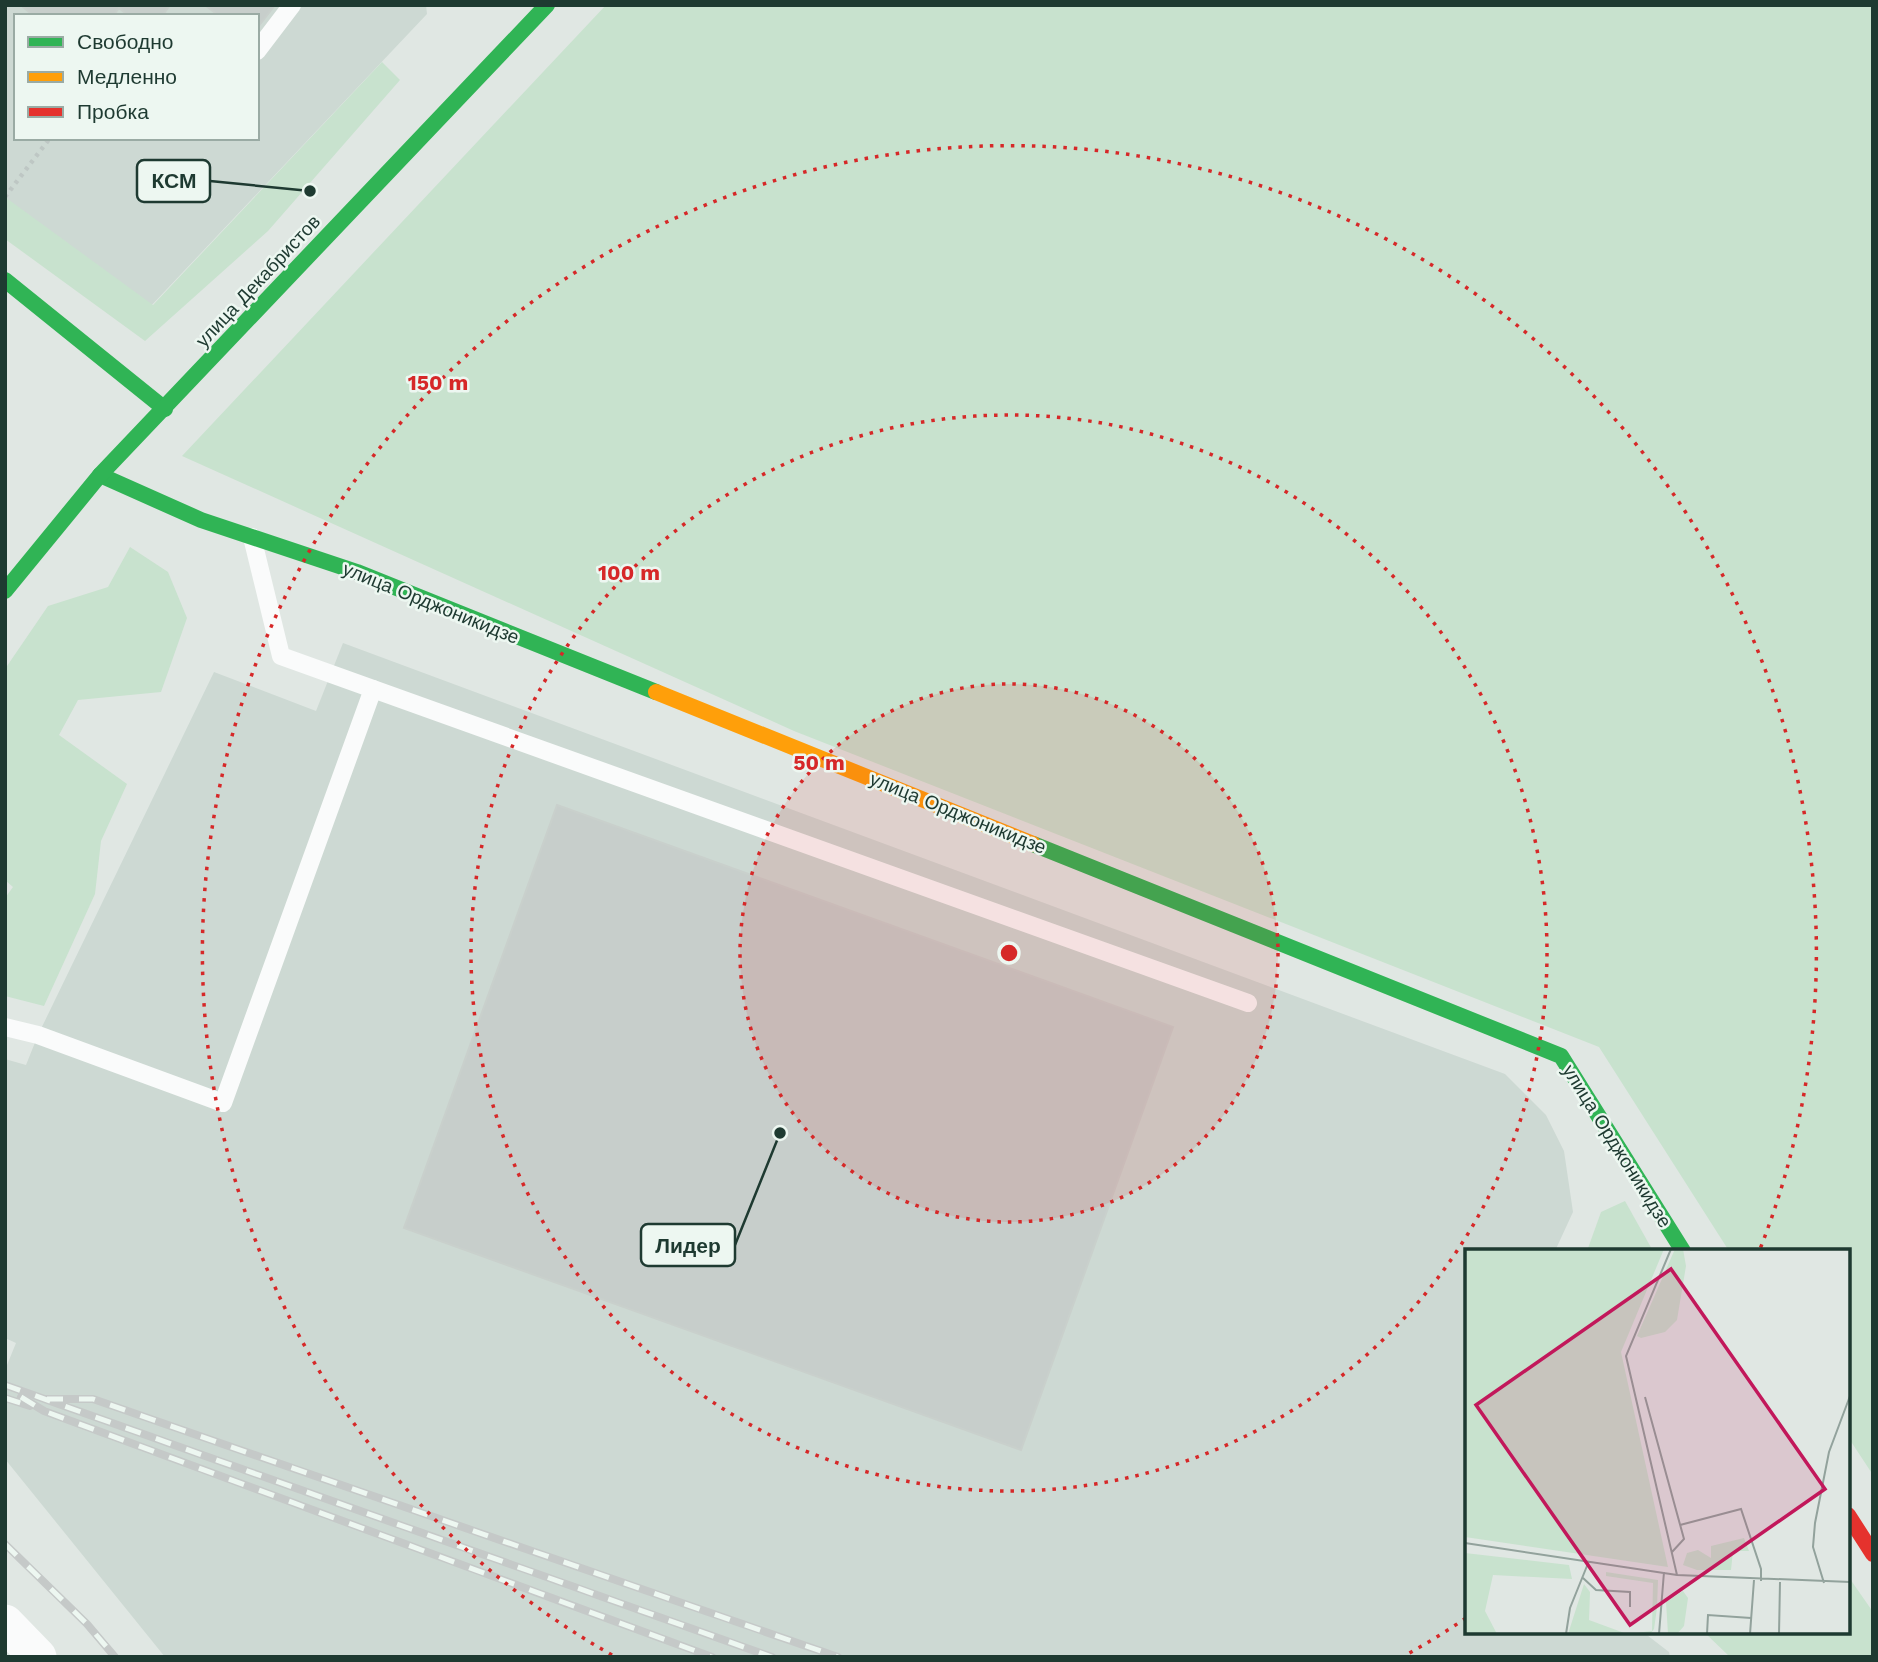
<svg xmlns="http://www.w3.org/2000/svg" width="1878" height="1662" viewBox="0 0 1878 1662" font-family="'Work Sans',sans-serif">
	<rect width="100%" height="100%" fill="#e0e7e3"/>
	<g fill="#cdd9d3" fill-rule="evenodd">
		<path d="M5,5h421l1,9 -296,313 -126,-102zM16,16h241v122h-241z"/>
		<polygon points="343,643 1505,1074 1546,1115 1564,1151 1573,1212 1555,1251 1467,1251 1467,1632 1643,1632 1669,1652 1670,1657 165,1657 5,1459 5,1370 16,1343 5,1338 5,1059 26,1065 38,1035 214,672 316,711"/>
	</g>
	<g fill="#c8e2ce">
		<polygon points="606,5 1873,5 1873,1475 1848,1437 1848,1251 1729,1251 1599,1047 794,731 182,456"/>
		<polygon points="382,62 400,80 268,231 145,341 5,239 5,197 153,305"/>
		<polygon points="130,547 168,572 187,618 161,692 78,700 59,735 127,784 101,841 95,894 44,1006 5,996 5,898 13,887 5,880 5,669 48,606 108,587"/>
		<polygon points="1625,1201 1653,1251 1587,1251 1601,1212"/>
		<polygon points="1848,1576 1873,1612 1873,1657 1730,1657 1704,1632 1848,1632"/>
	</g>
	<g fill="#c7cecb" stroke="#c9d0cc" stroke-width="2">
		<polygon points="24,5 170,5 162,16 129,16 119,8 113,16 34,16 23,7"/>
		<polygon points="205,5 275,5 257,28 257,16 219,16"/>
		<polygon points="557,805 1173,1027 1021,1450 404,1228"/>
	</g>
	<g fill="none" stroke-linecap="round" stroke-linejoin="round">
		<polyline stroke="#bec7c4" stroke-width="4.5" stroke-dasharray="3.5 5" stroke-linecap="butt" points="5,197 50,138"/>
		<g stroke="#fafbfb" stroke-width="18">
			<polyline points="257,51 292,5"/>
			<polyline points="252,537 281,656 1248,1003"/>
			<polyline points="5,1027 38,1035 223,1103 373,689"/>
		</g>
		<polyline stroke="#fafbfb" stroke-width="37" points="5,1623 38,1657"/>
		<g stroke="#30b455" stroke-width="16">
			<polyline points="5,280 165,409"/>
			<polyline points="100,475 201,520 357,572 656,692"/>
			<polyline points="5,591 100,475 547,5"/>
			<polyline points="1033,844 1561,1056 1683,1251"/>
		</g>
		<polyline stroke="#ff9f0a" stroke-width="16" points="656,692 1033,844"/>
		<polyline stroke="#e5322d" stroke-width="16" points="1848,1515 1873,1554"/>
		<g stroke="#c5c9c8" stroke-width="8">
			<g id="rail">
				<polyline points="5,1385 772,1657"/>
				<polyline points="21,1397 44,1411 712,1657"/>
				<polyline points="5,1398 30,1406"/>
				<polyline points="47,1399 93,1399 838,1657"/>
				<polyline points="5,1544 87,1624 115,1657"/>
			</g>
		</g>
		<use href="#rail" stroke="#edf7f1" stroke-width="5" stroke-dasharray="16" stroke-linecap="butt"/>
	</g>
	<circle cx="1009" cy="953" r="269" fill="#d62828" fill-opacity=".12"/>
	<g fill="none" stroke="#d62828" stroke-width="3.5" stroke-dasharray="3.5 7">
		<circle cx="1009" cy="953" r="269"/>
		<circle cx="1009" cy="953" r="538"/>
		<path d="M1466 1618A807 807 0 0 1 1406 1655M612 1655A807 807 0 1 1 1760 1249"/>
	</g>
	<g text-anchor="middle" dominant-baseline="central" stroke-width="5" stroke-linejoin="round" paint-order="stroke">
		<g font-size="19" fill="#1e3a31" stroke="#edf7f1">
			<text transform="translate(258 281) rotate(-47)">улица Декабристов</text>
			<text transform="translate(431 603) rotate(22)">улица Орджоникидзе</text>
			<text transform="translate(958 813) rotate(22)">улица Орджоникидзе</text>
			<text transform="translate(1617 1146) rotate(58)">улица Орджоникидзе</text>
		</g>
	</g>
	<g transform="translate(1465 1249)">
		<rect width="385" height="385" fill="#e0e7e3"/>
		<path d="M0,0h199l-43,103 47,215 -203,-30zM210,0h8l3,17 -9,54 -12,12 -24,6 -4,-2zM279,289l5,13h-16l-2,19h-34l-14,-5 4,-12 11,-3 13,8v-12zM0,304l104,12 3,14 -79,-4 -8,36 12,23h-32zM141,323l52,8 -1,28 -3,21 -4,5h-82l16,-50 6,8 -1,28 38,14 25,-3 1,-48 -47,-7zM218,342l5,7 -4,28 -7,8h-9l-2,-32z" fill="#c8e2ce"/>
		<path fill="none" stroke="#92a29c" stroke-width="2" d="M206,0l-45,107 51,219M180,148l39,142 -12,13M215,276l61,-16 20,60v12M0,294l212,32 173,7M118,329l13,12 34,2v15M359,334l-11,-36 2,-24 14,-71 21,-56M101,385l4,-26 19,-47M194,385l5,-62M242,385l1,-19 43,3M285,385l4,-54M314,385l1,-52"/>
		<path fill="#c2185b" fill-opacity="0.15" stroke="#c2185b" stroke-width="3.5" d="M206,20l154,220 -195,136 -154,-220z"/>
		<rect width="385" height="385" fill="none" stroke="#1e3a31" stroke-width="3.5"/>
	</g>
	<circle cx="1009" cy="953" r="10" fill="#d62828" stroke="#edf7f1" stroke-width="3.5"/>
	<g font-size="21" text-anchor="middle" font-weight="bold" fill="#d62828" stroke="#edf7f1" stroke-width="5" stroke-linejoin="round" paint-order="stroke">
		<text x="438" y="390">150 m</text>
		<text x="629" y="580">100 m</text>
		<text x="819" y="770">50 m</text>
	</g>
	<path fill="none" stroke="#1e3a31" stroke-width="2.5" d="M310 191L210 181M780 1133L735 1245"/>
	<g fill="#1e3a31" stroke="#edf7f1" stroke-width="2.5">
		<circle cx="310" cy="191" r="7"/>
		<circle cx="780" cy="1133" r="7"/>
	</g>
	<g fill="#edf7f1" stroke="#1e3a31" stroke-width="2.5">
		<rect x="137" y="160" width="73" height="42" rx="7"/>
		<rect x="641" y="1224" width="94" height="42" rx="7"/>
	</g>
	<g font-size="21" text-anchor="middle" font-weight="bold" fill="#1e3a31">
		<text x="174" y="188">КСМ</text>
		<text x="688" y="1253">Лидер</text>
	</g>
	<rect width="1878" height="1662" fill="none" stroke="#1e3a31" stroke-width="14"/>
	<rect x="14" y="14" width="245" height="126" fill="#edf7f1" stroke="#9aaba4" stroke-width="2"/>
	<rect x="28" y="37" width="35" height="10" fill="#30b455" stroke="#9aaba4" stroke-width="2"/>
	<text x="77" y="49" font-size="21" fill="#1e3a31">Свободно</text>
	<rect x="28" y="72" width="35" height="10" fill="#ff9f0a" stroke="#9aaba4" stroke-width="2"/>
	<text x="77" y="84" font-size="21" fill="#1e3a31">Медленно</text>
	<rect x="28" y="107" width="35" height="10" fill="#e5322d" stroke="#9aaba4" stroke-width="2"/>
	<text x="77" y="119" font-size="21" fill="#1e3a31">Пробка</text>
</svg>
